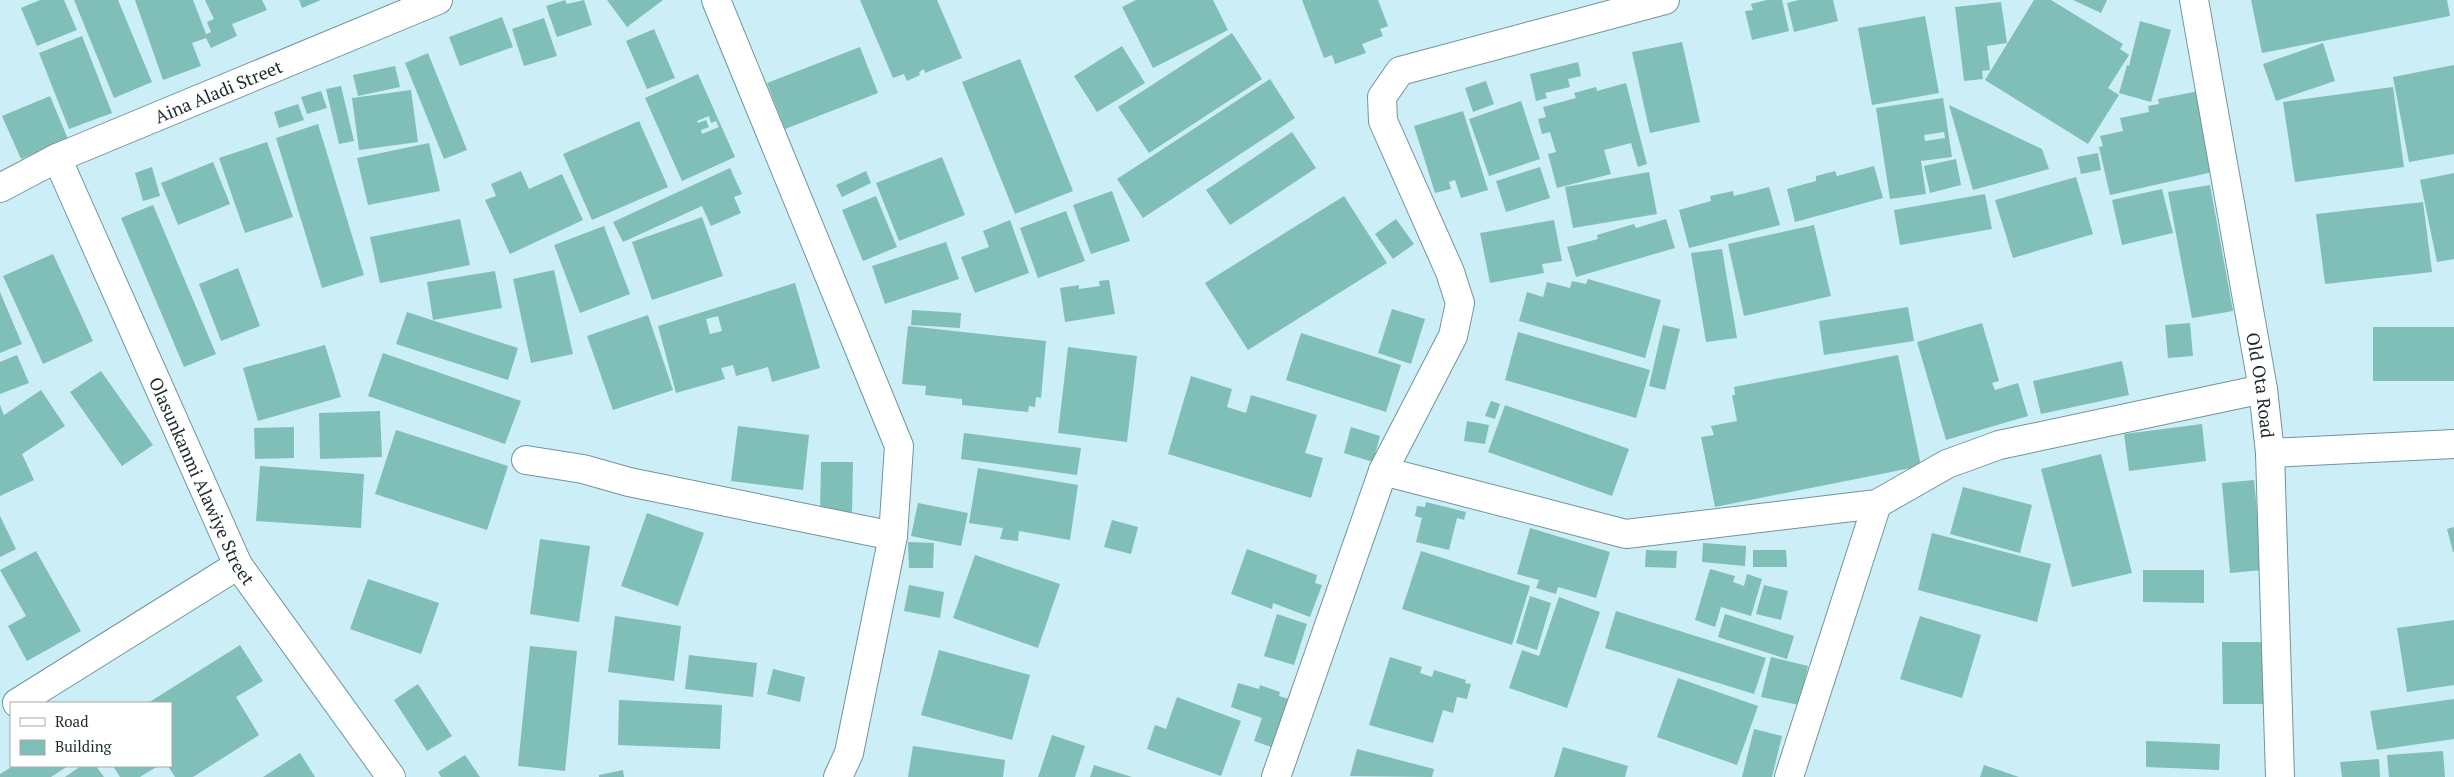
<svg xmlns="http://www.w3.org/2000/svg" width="2454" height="777" viewBox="0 0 2454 777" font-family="'PT Serif',serif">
	<rect width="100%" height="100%" fill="#cceef7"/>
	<g fill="#80beb8" fill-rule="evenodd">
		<polygon points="40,0 64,0 77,30 37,46 21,8"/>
		<polygon points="74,0 118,0 152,82 114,98"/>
		<polygon points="135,0 193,0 206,34 211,32 207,22 214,19 205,0 262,0 267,10 232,24 237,36 211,48 206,38 192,43 201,66 163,80"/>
		<polygon points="299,0 321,0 302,8"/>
		<polygon points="565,0 567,4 584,0 592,25 557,37 546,6"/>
		<polygon points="607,0 663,0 627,27"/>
		<polygon points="860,0 937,0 962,58 925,73 924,69 919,72 920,75 907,81 904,74 893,78"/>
		<polygon points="1136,0 1213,0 1228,30 1153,68 1122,7"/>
		<polygon points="1302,0 1378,0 1388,26 1380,29 1383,36 1362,44 1366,53 1335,64 1332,55 1324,58"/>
		<polygon points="1767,0 1782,0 1789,31 1752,40 1745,11 1753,10 1751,4"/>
		<polygon points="1799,0 1833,0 1838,21 1794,32 1787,3"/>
		<polygon points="2034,0 2051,0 2123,44 2120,49 2129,55 2108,88 2119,95 2088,144 1985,80"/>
		<polygon points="2073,0 2107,0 2101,13"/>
		<polygon points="2251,0 2447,0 2450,16 2262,53"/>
		<polygon points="2001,2 2007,43 1987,46 1990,70 1982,71 1983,79 1964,81 1955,7"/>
		<polygon points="1925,16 1939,93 1872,105 1858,28"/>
		<polygon points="502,17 513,47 460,66 449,37"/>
		<polygon points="544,18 557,56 524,66 512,29"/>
		<polygon points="2140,21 2171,30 2151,102 2119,93 2127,65 2129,66"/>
		<polygon points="654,29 675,78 647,89 626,41"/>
		<polygon points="1232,33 1262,79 1149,153 1118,107"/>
		<polygon points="82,36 112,113 69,129 39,53"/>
		<polygon points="1682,42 1700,122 1650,133 1632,52"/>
		<polygon points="2323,43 2335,81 2276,101 2263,64"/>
		<polygon points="1122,46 1145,83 1097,112 1074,76"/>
		<polygon points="860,47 878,93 785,129 767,83"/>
		<polygon points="428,53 467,150 444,159 405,63"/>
		<polygon points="1020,59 1073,191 1015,214 962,82"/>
		<polygon points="1578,62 1581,76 1568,79 1570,87 1545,93 1547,98 1536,101 1530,74"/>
		<polygon points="2454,65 2454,154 2409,162 2393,77"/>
		<polygon points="395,66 400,87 358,96 353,75"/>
		<path d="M698,74l37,83 -53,24 -37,-83zM709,116l2,7 5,-2 3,6 -17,7 -1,-4 8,-3 -3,-7 -8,3 -1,-2z"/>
		<polygon points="1270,79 1295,118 1143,218 1117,179"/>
		<polygon points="1486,81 1494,104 1473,112 1465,88"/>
		<polygon points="1626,83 1647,164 1638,167 1631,143 1604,150 1611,174 1557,188 1548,154 1556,152 1550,132 1542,134 1538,119 1546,117 1543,107 1576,98 1574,93 1596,87 1597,91"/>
		<polygon points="341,86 354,141 339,144 326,89"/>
		<polygon points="2393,87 2404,167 2295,182 2283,102"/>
		<polygon points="411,90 418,142 359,150 352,98"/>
		<polygon points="321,91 327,108 307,114 301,97"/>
		<polygon points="2199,91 2217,171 2110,195 2099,147 2103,146 2100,136 2123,131 2120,118 2149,112 2148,106 2159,104 2158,99"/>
		<polygon points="50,96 68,139 21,159 2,116"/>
		<path d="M1943,98l9,59 -31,4 5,33 -36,5 -14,-91zM1944,132l1,6 -20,3 -1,-6z"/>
		<polygon points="1521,101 1540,159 1489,176 1469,119"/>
		<polygon points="298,104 304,120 279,128 274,112"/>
		<polygon points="1949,105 2042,149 2049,169 1973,190"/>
		<polygon points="1463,111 1488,190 1461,198 1455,180 1449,182 1451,189 1435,193 1414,126"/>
		<polygon points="639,121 668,187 592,220 563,154"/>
		<polygon points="318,124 364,275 322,288 276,138"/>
		<polygon points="1292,132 1316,168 1230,225 1206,190"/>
		<polygon points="267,142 293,217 245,233 219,158"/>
		<polygon points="429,143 440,191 368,205 357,158"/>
		<polygon points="2098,153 2101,170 2081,174 2077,157"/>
		<polygon points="942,157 965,215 899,241 876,183"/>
		<polygon points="1956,159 1961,185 1930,193 1924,166"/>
		<polygon points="213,162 230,204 178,225 161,183"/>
		<polygon points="1874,166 1883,198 1795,222 1787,189 1816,181 1816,176 1835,171 1837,176"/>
		<polygon points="152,167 160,196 143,201 135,173"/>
		<polygon points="1540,167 1550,198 1506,212 1496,181"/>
		<polygon points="730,168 742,194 734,197 741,213 711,226 702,206 623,242 613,222"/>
		<polygon points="521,171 529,189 562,174 583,220 510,254 485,200 496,196 491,184"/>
		<polygon points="866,171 871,183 842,197 836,185"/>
		<polygon points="1649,172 1657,214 1573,228 1565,187"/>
		<polygon points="2454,173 2454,259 2437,262 2420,180"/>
		<polygon points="2076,177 2093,234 2013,258 1995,200"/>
		<polygon points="2210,185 2233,311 2192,318 2168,192"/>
		<polygon points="1769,187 1780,225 1689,248 1679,210 1711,201 1710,196 1733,191 1734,196"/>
		<polygon points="2162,189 2173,233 2122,245 2112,200"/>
		<polygon points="1112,191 1130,241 1091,254 1073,205"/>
		<polygon points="1985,194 1992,229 1900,245 1894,210"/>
		<polygon points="876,196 897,247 863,261 842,210"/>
		<polygon points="1344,196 1387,263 1248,350 1205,283"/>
		<polygon points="2423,202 2432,272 2325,284 2316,214"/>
		<polygon points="153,205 216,354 184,367 121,218"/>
		<polygon points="1066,211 1085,261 1038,278 1020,228"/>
		<polygon points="702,217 723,276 652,300 632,242"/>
		<polygon points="460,219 470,265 380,283 370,237"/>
		<polygon points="1396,219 1414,244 1393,259 1375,234"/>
		<polygon points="1666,219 1675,248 1576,277 1567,247 1598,239 1597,235 1634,224 1636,228"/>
		<polygon points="1010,220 1029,273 975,293 961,257 989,247 983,231"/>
		<polygon points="1554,220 1562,261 1542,264 1544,273 1490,283 1480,233"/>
		<polygon points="1814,225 1831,296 1744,316 1728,244"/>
		<polygon points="604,226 630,294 580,313 554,245"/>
		<polygon points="946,242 959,279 885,304 872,266"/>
		<polygon points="1722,249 1737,338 1706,342 1691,253"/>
		<polygon points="53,254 93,341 43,364 3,276"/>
		<polygon points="238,268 260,326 221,341 199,284"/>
		<polygon points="554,270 573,354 531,363 513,279"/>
		<polygon points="495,271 502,308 433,320 427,282"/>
		<polygon points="1588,279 1661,300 1645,358 1519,321 1527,292 1543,297 1547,282 1570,288 1572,281 1586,284"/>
		<polygon points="1109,280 1115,314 1065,322 1060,288 1079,285 1079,289 1100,286 1099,281"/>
		<path d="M795,283l25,85 -48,14 -4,-15 -32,9 -3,-11 -12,3 4,11 -49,14 -18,-67zM718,316l4,15 -12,3 -4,-15z"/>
		<polygon points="0,292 22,344 0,353"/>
		<polygon points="1908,307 1914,341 1824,355 1819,321"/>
		<polygon points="1392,309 1425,319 1411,364 1378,353"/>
		<polygon points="912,310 961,313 960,328 911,325"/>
		<polygon points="407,312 518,348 508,380 396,344"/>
		<polygon points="648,315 673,390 613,410 587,336"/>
		<polygon points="1982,323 1999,381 1992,383 1995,390 2018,383 2028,416 1946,440 1917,342"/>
		<polygon points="2190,323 2193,356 2168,358 2165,325"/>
		<polygon points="1663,325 1680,329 1665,390 1649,386"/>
		<polygon points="908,326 1046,341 1041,398 1036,397 1035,407 1029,406 1028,412 962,405 962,399 925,395 926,386 902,384"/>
		<rect x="2373" y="327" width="81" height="54"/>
		<polygon points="1518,332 1650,370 1636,418 1505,380"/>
		<polygon points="1301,333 1401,365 1386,412 1286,380"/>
		<polygon points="325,345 341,397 258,421 243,368"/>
		<polygon points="1068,347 1137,356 1127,442 1058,433"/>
		<polygon points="383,353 521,401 505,444 368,396"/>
		<polygon points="17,355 29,383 0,394 0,362"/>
		<polygon points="1898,355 1921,466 1715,507 1701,437 1714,435 1711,426 1737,421 1732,395 1735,395 1734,387"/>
		<polygon points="2122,361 2129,395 2041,414 2033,381"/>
		<polygon points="101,371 153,445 122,466 70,392"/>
		<polygon points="1191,376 1232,389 1227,407 1246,413 1251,395 1317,415 1305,453 1323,458 1311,498 1168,454"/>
		<polygon points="41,390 65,426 22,454 34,480 0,496 0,405 4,415"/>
		<polygon points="1491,401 1500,404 1495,419 1485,416"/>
		<polygon points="1505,405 1629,449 1612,496 1488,452"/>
		<polygon points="380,411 382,457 320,459 319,413"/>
		<polygon points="1467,421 1489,425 1485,444 1464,441"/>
		<polygon points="2202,424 2206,461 2129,471 2124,434"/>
		<polygon points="738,426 809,435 803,490 731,481"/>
		<polygon points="294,427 294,458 255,459 254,428"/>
		<polygon points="1351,427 1380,436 1373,462 1344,453"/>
		<polygon points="396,430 508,466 487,530 375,494"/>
		<polygon points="964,433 1081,448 1077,475 961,459"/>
		<polygon points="2101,454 2132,573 2072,587 2041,469"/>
		<polygon points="821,462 853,462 852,515 820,514"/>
		<polygon points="260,466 364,474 361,528 256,521"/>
		<polygon points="978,468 1078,485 1070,540 1019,531 1018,541 1000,539 1003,528 969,523"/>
		<polygon points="2254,480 2263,570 2230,573 2222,483"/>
		<polygon points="1963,487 2032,505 2020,553 1950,534"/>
		<polygon points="1426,502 1466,512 1464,520 1457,518 1449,550 1416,542 1422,518 1415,516 1417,506 1425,507"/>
		<polygon points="918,503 968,513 961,546 911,536"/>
		<polygon points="647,513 704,533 678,606 621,586"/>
		<polygon points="0,516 16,549 0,557"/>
		<polygon points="1112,520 1138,527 1131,554 1104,547"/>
		<polygon points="2454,527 2454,552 2453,552 2447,529"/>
		<polygon points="1530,528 1610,552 1596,598 1558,587 1556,594 1536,588 1539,580 1517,574"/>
		<polygon points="1932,533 2051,564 2037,622 1918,590"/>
		<polygon points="540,539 590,546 579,622 530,614"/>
		<polygon points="908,542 934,543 933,568 909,568"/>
		<polygon points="1703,543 1746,546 1745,566 1702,562"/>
		<polygon points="1247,549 1317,575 1315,583 1322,585 1310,617 1273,603 1272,609 1231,594"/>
		<polygon points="1646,550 1677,551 1676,568 1645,567"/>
		<polygon points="1753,550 1786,550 1787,567 1753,567"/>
		<polygon points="36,551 81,631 27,661 8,626 26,616 0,570"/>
		<polygon points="1421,551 1530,586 1512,645 1402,609"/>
		<polygon points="975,555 1060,584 1038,648 953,618"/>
		<polygon points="1710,569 1735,576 1733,582 1744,586 1747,574 1762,579 1751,616 1721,607 1715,627 1695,620"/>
		<polygon points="2143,570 2204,570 2204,603 2143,602"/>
		<polygon points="368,579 439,603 421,654 350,629"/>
		<polygon points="909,585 944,592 940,618 904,611"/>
		<polygon points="1764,585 1788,591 1781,620 1756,614"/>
		<polygon points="1530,596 1551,603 1537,650 1516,643"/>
		<polygon points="1559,597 1600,612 1567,708 1509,688 1522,650 1539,656"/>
		<polygon points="1616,611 1766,658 1754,694 1605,648"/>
		<polygon points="1277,614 1307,624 1294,665 1264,656"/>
		<polygon points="1725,614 1794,636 1787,659 1718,637"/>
		<polygon points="615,616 681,626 674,681 608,672"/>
		<polygon points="1920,616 1981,635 1962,698 1900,679"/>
		<polygon points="2454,620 2454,685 2407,692 2397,628"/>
		<polygon points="2222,642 2265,642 2265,704 2223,704"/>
		<polygon points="240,645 263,681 236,697 259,735 193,777 175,777 168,766 171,766 171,703 148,703"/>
		<polygon points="530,646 577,651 565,771 518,766"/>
		<polygon points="939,650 1030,675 1012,740 921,715"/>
		<polygon points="689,655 757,663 753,697 685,689"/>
		<polygon points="1390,657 1422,667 1420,673 1432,677 1434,670 1466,680 1465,683 1471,684 1467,699 1457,697 1453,713 1443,710 1433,743 1369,725"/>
		<polygon points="1771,657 1808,666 1799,705 1761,697"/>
		<polygon points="773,669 805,677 800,702 767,694"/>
		<polygon points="1678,678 1758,706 1737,765 1657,737"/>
		<polygon points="1238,683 1259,689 1260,685 1280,692 1279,696 1293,700 1277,749 1254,741 1262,718 1231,707"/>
		<polygon points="418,684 452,736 427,751 394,700"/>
		<polygon points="1177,697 1241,721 1221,776 1147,749 1155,725 1166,729"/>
		<polygon points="2454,699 2454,739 2377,750 2370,711"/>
		<polygon points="619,700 722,705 720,749 618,745"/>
		<polygon points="1754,729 1782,736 1772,777 1742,777"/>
		<polygon points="1052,735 1085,746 1075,777 1038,777"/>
		<polygon points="2146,741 2220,744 2219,770 2146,767"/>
		<polygon points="913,746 1005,760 1003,777 908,777"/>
		<polygon points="1563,747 1628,766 1625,777 1554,777"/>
		<polygon points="1357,749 1434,769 1432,777 1350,776"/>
		<polygon points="2443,751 2445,777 2389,777 2387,755"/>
		<polygon points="300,753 315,777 263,777"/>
		<polygon points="465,755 480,777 441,777 438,772"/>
		<polygon points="2379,759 2380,777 2342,777 2340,762"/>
		<polygon points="1094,765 1132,777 1090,777"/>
		<polygon points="1984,765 2019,777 1980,777"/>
		<polygon points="13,766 68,766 51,777 0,777 0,774"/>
		<polygon points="81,766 96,766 104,777 65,777"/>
		<polygon points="113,766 158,766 140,777 120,777"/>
		<polygon points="623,770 624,777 599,777 599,775"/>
	</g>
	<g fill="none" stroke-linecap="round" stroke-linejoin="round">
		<g stroke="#73949b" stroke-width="30">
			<g id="street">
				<polyline points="716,0 899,446 893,536 849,753 838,777"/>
				<path id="s1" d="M57,158l181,407 153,212"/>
				<path id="s2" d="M0,188l57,-30 381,-158"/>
				<polyline points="2270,453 2454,444"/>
				<polyline points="526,460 583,469 629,482 893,536"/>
				<polyline points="1383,471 1626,534 1877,504 1947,464 1999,445 2263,389"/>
				<polyline points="17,703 238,565"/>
				<polyline points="1276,777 1383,471 1453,336 1460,303 1450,272 1383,121 1382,97 1400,71 1665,0"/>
				<polyline points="1789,777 1877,504"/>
			</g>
		</g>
		<g stroke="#73949b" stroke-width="30">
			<g id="secondary">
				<path id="s3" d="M2194,0l69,389 7,64 10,324"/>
			</g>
		</g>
		<use href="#street" stroke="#fff" stroke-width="28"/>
		<use href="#secondary" stroke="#fff" stroke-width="28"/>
	</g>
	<g text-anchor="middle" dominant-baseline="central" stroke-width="4.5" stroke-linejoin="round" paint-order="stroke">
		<g font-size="18" fill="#1d2a2d" stroke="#fff">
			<text stroke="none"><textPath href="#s2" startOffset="239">Aina Aladi Street</textPath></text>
			<text stroke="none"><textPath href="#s3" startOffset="391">Old Ota Road</textPath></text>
			<text stroke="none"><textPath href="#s1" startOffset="354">Olasunkanmi Alawiye Street</textPath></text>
		</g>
	</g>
	<rect x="10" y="702" width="162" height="65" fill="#ffffff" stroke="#a5aaab"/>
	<rect x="20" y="718" width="25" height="8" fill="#ffffff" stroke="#a5aaab"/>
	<text x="55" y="727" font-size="15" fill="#1d2a2d">Road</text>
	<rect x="20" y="740" width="25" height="15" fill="#80beb8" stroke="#a5aaab"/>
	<text x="55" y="752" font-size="15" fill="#1d2a2d">Building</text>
</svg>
